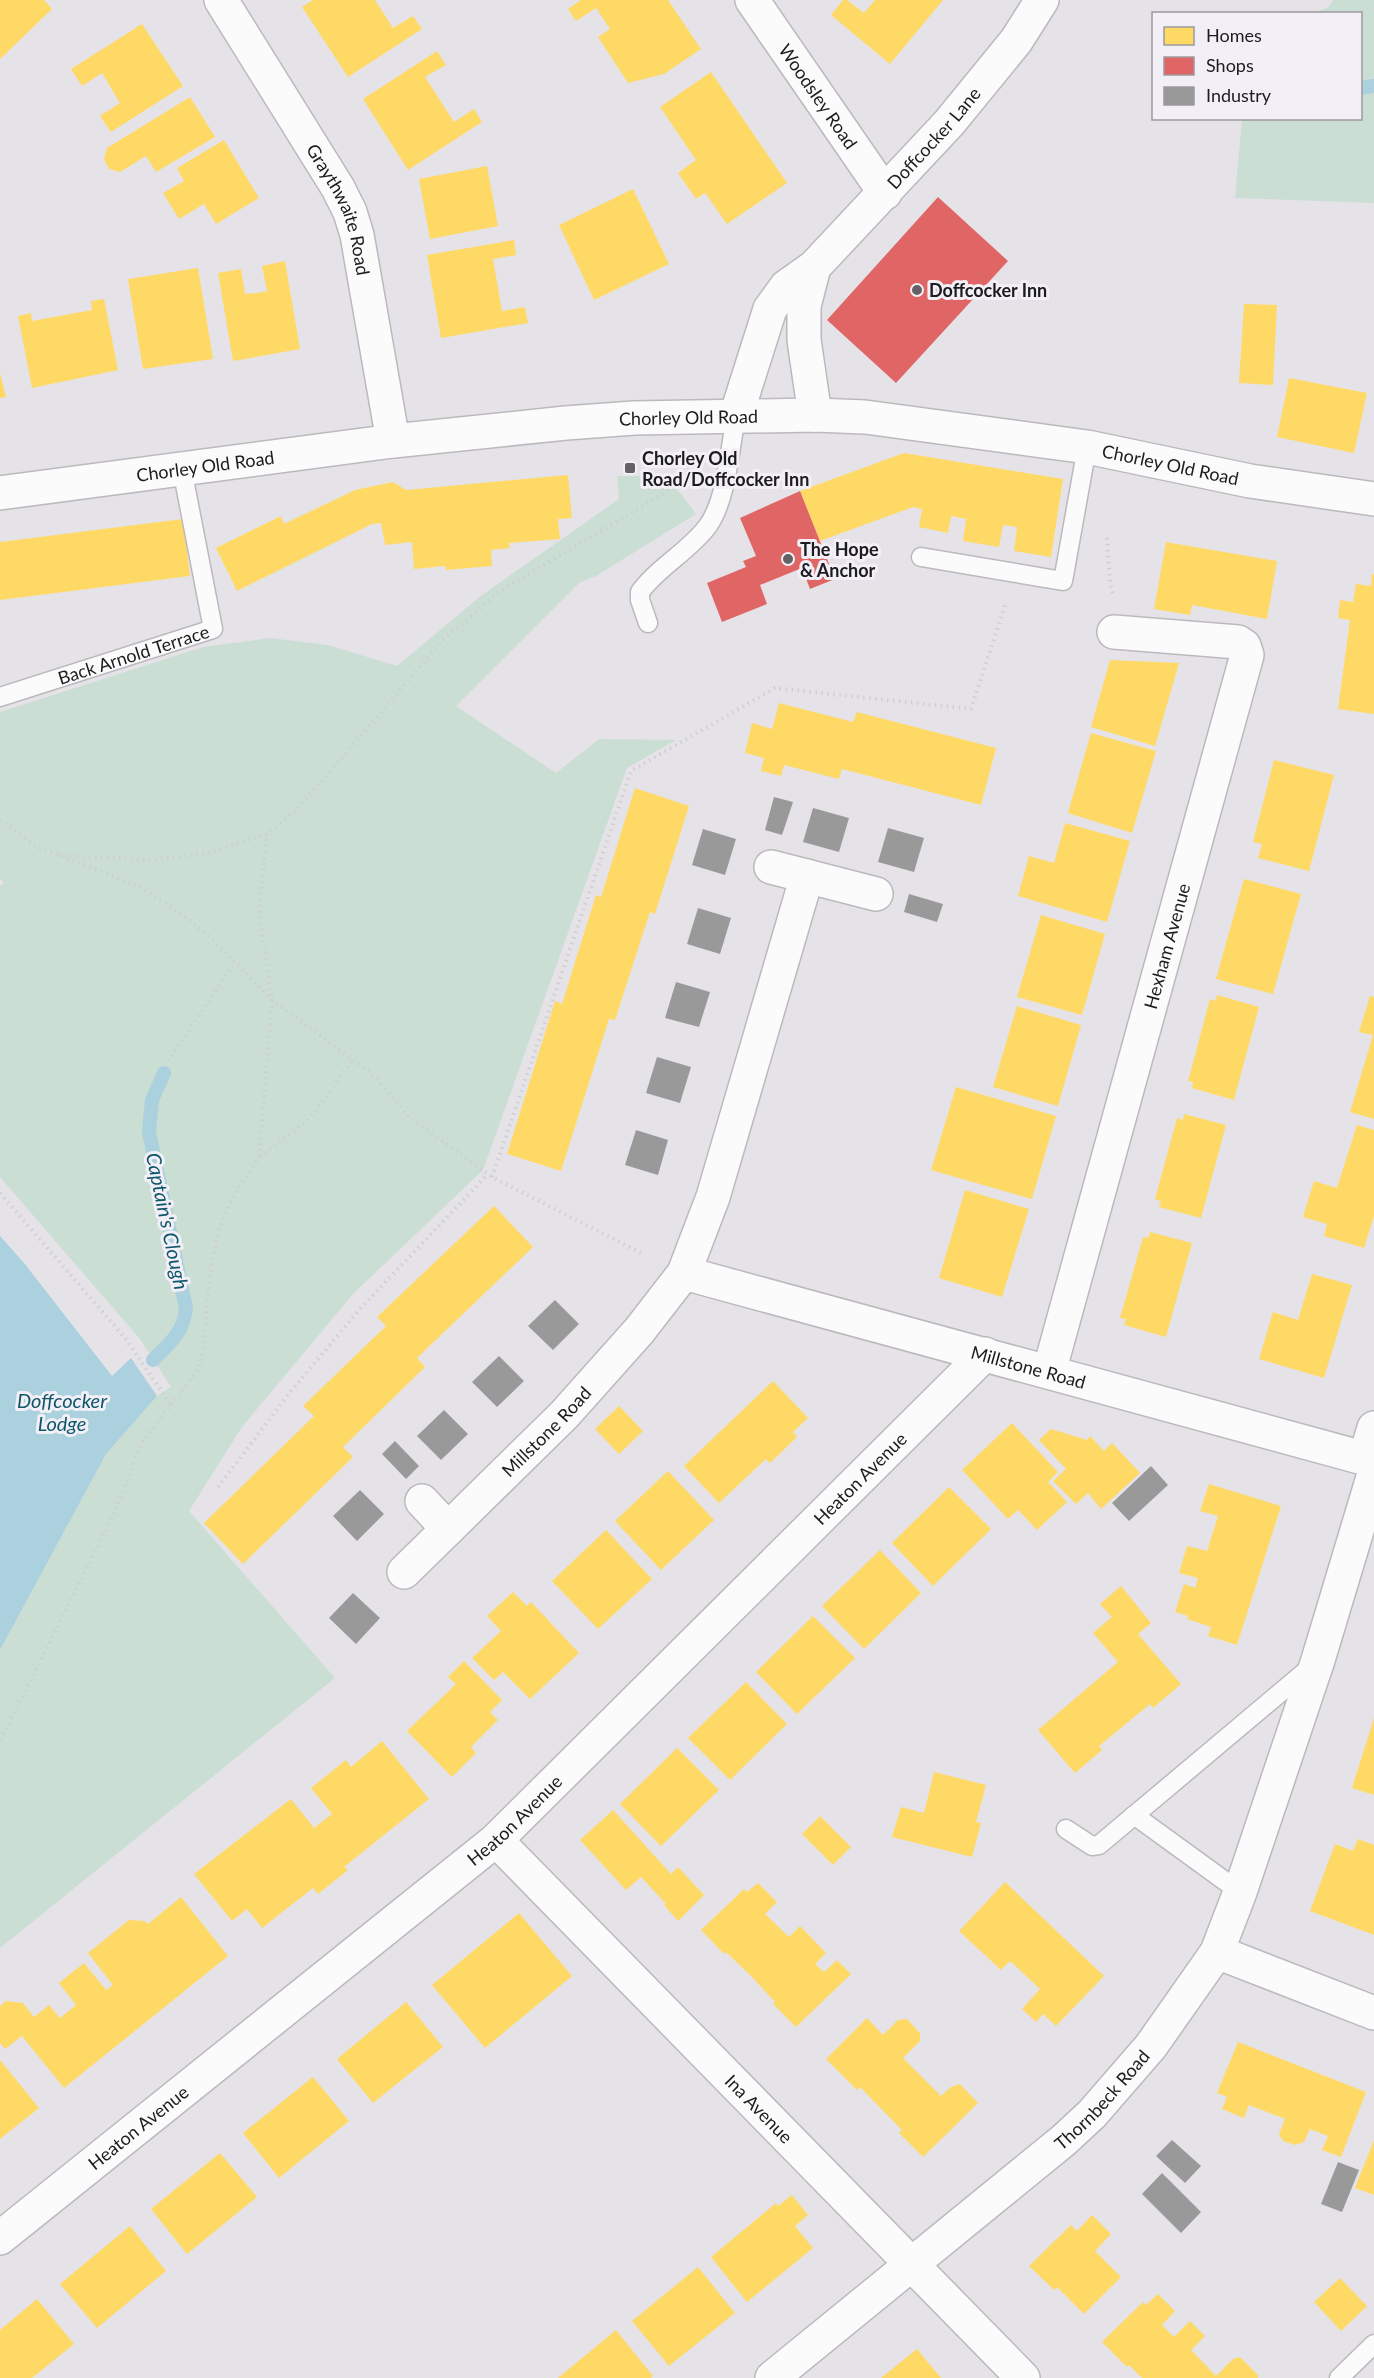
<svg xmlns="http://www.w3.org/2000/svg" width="1374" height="2378" viewBox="0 0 1374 2378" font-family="Lato,sans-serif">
	<rect width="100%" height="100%" fill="#e6e3e8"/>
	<g fill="#caded4">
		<polygon points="1333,0 1374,0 1374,203 1235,198 1242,119 1360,118 1360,14 1313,13 1329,7"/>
		<polygon points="617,476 662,476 681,494 696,514 596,576 579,583 456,706 556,773 599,739 676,740 627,768 483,1170 353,1294 242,1427 189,1511 335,1678 0,1948 0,1650 106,1454 157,1396 171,1387 140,1339 0,1177 0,886 4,882 0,879 0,712 203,647 270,638 328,645 397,666 482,595 619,499"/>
	</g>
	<polygon fill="#abd0de" points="0,1236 24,1263 112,1376 131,1358 157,1396 106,1454 0,1650"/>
	<g fill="#ffd966">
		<polygon points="0,0 44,0 52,9 0,59"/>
		<polygon points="313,0 375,0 393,28 413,16 422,29 348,77 302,7"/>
		<polygon points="581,0 668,0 701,49 664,74 628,83 598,37 610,29 596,8 576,21 568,9"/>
		<polygon points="843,0 847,0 864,13 875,0 943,0 890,64 831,15"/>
		<polygon points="142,24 183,86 111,132 100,116 120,103 102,73 82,86 71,69"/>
		<polygon points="437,51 446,65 425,77 454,122 474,109 482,122 408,170 363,99"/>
		<polygon points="711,72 787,183 727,224 705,193 696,199 678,173 696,160 660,107"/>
		<polygon points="190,97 215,137 156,172 146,156 120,172 109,169 104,159 107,148"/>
		<polygon points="224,140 259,198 216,224 204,204 179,219 163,193 184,181 177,168"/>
		<polygon points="487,166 498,226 430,239 419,179"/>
		<polygon points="633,189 669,264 594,300 559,225"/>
		<polygon points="514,240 516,255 493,259 502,311 525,307 528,323 441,338 427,255"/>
		<polygon points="285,261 300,349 233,361 218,273 241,269 245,294 257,293 267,291 262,266"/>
		<polygon points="198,268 213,359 143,369 128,279"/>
		<polygon points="104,299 118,370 32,388 18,316 31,313 32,321 92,310 91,301"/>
		<polygon points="1244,304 1277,305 1273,385 1239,383"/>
		<polygon points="0,373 6,397 0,398"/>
		<polygon points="1289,378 1367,393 1354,453 1277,437"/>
		<polygon points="904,453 1063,479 1051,557 1014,551 1017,527 1003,525 999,547 963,541 966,519 951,516 948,533 919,527 922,509 913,507 820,541 800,491"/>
		<polygon points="568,475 572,518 558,519 560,539 509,543 510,548 491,550 492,566 446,570 445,566 414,569 412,542 385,545 381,523 372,524 237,591 216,548 281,516 284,524 355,490 393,482 406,490"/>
		<polygon points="183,519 190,576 0,600 0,542"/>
		<polygon points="1166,542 1277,561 1267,619 1192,605 1190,615 1154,609"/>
		<polygon points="1372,574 1374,574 1374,714 1338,709 1350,620 1338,618 1340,600 1353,602 1356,584 1371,586"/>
		<polygon points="1110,660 1179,663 1155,746 1091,727"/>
		<polygon points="779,703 853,722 857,712 996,748 981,805 842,769 839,779 784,765 781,776 761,771 764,758 745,753 752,723 772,729"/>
		<polygon points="1091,733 1156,751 1132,833 1068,813"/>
		<polygon points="1274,760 1334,775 1309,871 1258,858 1262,844 1253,842"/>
		<polygon points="635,788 689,806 655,914 650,912 615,1020 609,1019 561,1171 507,1154 555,1001 562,1004 596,895 601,897"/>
		<polygon points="1065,823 1130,841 1107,922 1018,896 1029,856 1054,863"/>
		<polygon points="1244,879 1301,894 1273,994 1216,979"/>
		<polygon points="1041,915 1105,934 1082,1015 1017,997"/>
		<polygon points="1217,995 1259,1007 1234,1100 1192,1088 1193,1082 1188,1081 1210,999 1216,1001"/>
		<polygon points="1370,996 1374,997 1374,1119 1350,1112 1373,1035 1359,1032"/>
		<polygon points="1017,1006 1081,1025 1058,1106 993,1087"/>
		<polygon points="956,1087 1056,1116 1032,1199 931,1170"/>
		<polygon points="1184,1114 1226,1125 1201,1218 1159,1207 1161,1201 1155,1199 1177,1118 1183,1120"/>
		<polygon points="1357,1125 1374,1130 1374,1216 1364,1248 1324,1236 1327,1224 1303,1217 1314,1181 1337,1188"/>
		<polygon points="965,1190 1029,1209 1002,1297 939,1278"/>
		<polygon points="494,1206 533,1247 417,1358 425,1367 343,1447 353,1457 243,1564 204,1523 314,1416 303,1406 386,1326 377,1317"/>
		<polygon points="1150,1232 1192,1243 1166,1337 1124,1325 1126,1319 1120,1318 1143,1237 1148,1238"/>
		<polygon points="1312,1274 1352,1285 1324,1378 1259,1359 1273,1312 1298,1320"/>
		<polygon points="773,1381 808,1418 793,1432 797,1437 770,1463 766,1459 719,1503 684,1466"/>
		<polygon points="619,1406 643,1431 619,1454 595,1429"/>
		<polygon points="1012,1423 1058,1472 1048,1482 1067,1502 1037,1530 1018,1510 1008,1519 962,1470"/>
		<polygon points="1051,1429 1087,1440 1090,1436 1104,1451 1112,1443 1140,1473 1101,1509 1088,1493 1076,1504 1053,1481 1066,1469 1039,1440"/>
		<polygon points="668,1471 714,1520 661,1570 615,1521"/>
		<polygon points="1209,1484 1281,1506 1237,1645 1208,1636 1211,1627 1187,1619 1188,1616 1175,1612 1184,1584 1195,1588 1198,1578 1179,1573 1187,1546 1207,1551 1218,1516 1200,1511"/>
		<polygon points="949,1487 991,1529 933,1586 892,1543"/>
		<polygon points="606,1530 652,1579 598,1629 552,1581"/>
		<polygon points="880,1550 921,1593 864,1649 822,1606"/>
		<polygon points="1121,1586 1151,1623 1138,1634 1181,1684 1153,1708 1150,1704 1099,1746 1102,1750 1075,1773 1038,1730 1118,1662 1093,1633 1112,1617 1100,1604"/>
		<polygon points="513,1592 527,1606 531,1602 579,1653 530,1699 503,1672 494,1680 472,1658 501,1631 487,1616"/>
		<polygon points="813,1616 855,1658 797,1714 756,1672"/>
		<polygon points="464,1661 502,1700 490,1712 498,1720 471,1747 476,1753 452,1777 407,1731 456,1684 448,1677"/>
		<polygon points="746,1682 787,1724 730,1780 688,1738"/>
		<polygon points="1374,1718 1374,1795 1352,1788"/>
		<polygon points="382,1741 429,1799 344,1867 348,1870 318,1894 313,1888 262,1928 247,1909 232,1921 194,1874 291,1799 314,1828 332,1814 311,1788 346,1760 351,1767"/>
		<polygon points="677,1748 719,1790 661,1846 620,1804"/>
		<polygon points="934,1772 986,1785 976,1822 981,1823 972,1857 892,1837 901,1807 924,1813"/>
		<polygon points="613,1810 671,1874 678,1867 704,1895 678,1921 664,1905 666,1904 641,1877 626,1890 580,1840"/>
		<polygon points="820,1816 851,1847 833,1865 802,1834"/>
		<polygon points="1358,1839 1374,1845 1374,1935 1310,1911 1335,1844 1353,1851"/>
		<polygon points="1005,1882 1104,1976 1056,2026 1043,2014 1036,2022 1022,2009 1040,1989 1010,1961 1001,1970 959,1931"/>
		<polygon points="758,1883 777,1902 765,1914 789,1937 800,1926 826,1953 815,1964 824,1972 837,1960 851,1974 796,2027 773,2004 775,2002 750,1975 726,1952 724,1954 701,1930 744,1889 747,1892"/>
		<polygon points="181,1897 228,1956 64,2088 22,2036 5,2049 0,2043 0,2006 6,2001 23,2003 34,2017 49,2005 60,2018 76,2005 59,1983 84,1963 106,1990 113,1985 88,1953 129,1920 145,1921 148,1924"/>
		<polygon points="519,1913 572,1976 485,2048 432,1985"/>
		<polygon points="406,2002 443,2047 373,2103 337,2059"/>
		<polygon points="867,2018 883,2035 898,2020 907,2019 920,2033 920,2041 903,2058 941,2096 951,2087 960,2084 978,2103 923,2157 899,2133 902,2130 860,2087 857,2090 826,2059"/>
		<polygon points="1238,2042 1366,2092 1341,2157 1322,2150 1328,2136 1310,2129 1304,2142 1295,2145 1283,2141 1279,2134 1285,2119 1249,2105 1244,2118 1222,2109 1227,2097 1217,2093"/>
		<polygon points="0,2060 39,2108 0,2139"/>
		<polygon points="313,2077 349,2121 279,2178 243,2133"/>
		<polygon points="1374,2140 1374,2195 1355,2188"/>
		<polygon points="220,2153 257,2197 187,2254 151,2209"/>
		<polygon points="792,2195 808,2215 795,2226 813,2248 747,2302 711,2257 776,2203 778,2206"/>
		<polygon points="1092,2215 1111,2234 1095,2251 1121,2277 1084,2314 1057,2287 1054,2290 1029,2266 1071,2225 1077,2231"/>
		<polygon points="130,2226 166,2271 97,2328 60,2284"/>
		<polygon points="698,2267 735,2313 669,2366 632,2321"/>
		<polygon points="1340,2278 1367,2306 1341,2331 1314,2302"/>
		<polygon points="1158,2294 1175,2311 1162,2325 1174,2337 1190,2321 1205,2336 1191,2350 1216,2376 1233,2359 1240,2357 1258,2375 1258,2378 1142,2378 1129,2365 1127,2367 1102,2342 1143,2302 1146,2305"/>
		<polygon points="37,2299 74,2344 32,2378 0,2378 0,2330"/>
		<polygon points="616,2330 653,2376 651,2378 558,2378"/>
		<polygon points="917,2349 941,2378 881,2378"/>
	</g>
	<g fill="#e06666">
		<polygon points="938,197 1008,261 896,383 827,320"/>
		<polygon points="800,491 835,579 810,589 802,568 760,585 767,604 722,622 707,583 746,567 743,561 756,556 740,518"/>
	</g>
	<g fill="#999">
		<polygon points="774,797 793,802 782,835 765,830"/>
		<polygon points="813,808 849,818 839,852 803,842"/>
		<polygon points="888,828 924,838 914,872 878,862"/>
		<polygon points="703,829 736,839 725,875 692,865"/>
		<polygon points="909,894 943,904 937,922 904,912"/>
		<polygon points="698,908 731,918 720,954 687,944"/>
		<polygon points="676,982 710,992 699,1027 665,1018"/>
		<polygon points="657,1057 691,1067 680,1103 646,1093"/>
		<polygon points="636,1130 668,1140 658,1175 625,1165"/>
		<polygon points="555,1300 579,1324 553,1350 528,1326"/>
		<polygon points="499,1356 524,1381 497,1407 472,1382"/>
		<polygon points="444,1410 468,1434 441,1460 417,1436"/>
		<polygon points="395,1441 419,1466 406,1479 382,1454"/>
		<polygon points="1151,1466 1168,1485 1129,1521 1112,1503"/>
		<polygon points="360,1490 384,1514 357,1541 333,1516"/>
		<polygon points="353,1593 380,1618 356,1644 329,1618"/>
		<polygon points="1172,2140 1201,2166 1185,2183 1156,2156"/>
		<polygon points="1338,2162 1359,2170 1342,2212 1321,2204"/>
		<polygon points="1162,2173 1201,2212 1181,2233 1142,2194"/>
	</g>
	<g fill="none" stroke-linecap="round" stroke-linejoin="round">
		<g stroke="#abd0de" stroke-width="14">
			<polyline points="1360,88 1374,86"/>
			<path d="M153,1360c16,-16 31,-28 33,-52l-37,-176 3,-32 12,-27"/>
		</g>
		<g stroke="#bbb9bc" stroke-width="21">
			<g id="service">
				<polyline points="921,557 1063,581 1087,447"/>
				<path d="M648,623l-8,-23v-8c18,-25 48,-40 67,-65 19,-24 23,-79 29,-111"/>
				<path id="s1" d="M0,697l213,-68 -31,-160"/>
				<polyline points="1134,1815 1240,1892"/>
				<polyline points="1066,1829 1092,1846 1099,1845 1312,1666"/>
				<polyline points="1339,2378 1374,2344"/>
			</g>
		</g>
		<g stroke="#bbb9bc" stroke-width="36">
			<g id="minor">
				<path id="s2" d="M221,0l117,188 12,24 7,23 36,206"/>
				<path id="s3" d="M752,0l133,193"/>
				<polyline points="814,267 804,306 804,340 815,415"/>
				<path id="s4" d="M736,416l34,-107 16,-22 28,-20 135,-144 67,-82 26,-41"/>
				<polyline points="771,867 876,894"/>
				<path id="s5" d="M684,1273l690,188"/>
				<path id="s6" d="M1049,1372l198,-717 -3,-9 -6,-4 -124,-10"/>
				<polyline points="1365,1458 1374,1428"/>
				<polyline points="422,1501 448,1529"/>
				<path id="s7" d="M404,1572l160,-157 75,-84 45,-58 29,-76 94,-321"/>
				<path id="s8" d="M496,1840l527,538"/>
				<polyline points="1217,1952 1374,2013"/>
				<path id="s9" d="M0,2238l496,-398 489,-486"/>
				<path id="s10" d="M772,2378l292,-238 28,-26 59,-68 66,-94 23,-60 78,-232 56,-186"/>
			</g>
		</g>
		<g stroke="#bbb9bc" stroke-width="36">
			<g id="secondary">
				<path id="s11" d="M0,493l393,-52 173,-18 68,-5 181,-3 50,2 222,30 163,34 124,18"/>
			</g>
		</g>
		<g stroke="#d0cfd0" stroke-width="4" stroke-dasharray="1.5 4.5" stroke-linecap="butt">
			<polyline points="1107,538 1110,583 1113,593"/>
			<polyline points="0,820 35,846 136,885 182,914 214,941 272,1000 372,1074 409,1117 492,1177 645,1255"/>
			<polyline points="59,855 151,860 208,853 267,834 297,810 444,639 500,591 661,495 678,482 692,466"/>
			<polyline points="168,1061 235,962"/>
			<polyline points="260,1157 303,1124 316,1111 352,1060"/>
			<polyline points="492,1177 631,771 775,688 971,709 1005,605"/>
			<polyline points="0,1193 125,1338 171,1405 142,1442 111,1521 0,1741"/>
			<polyline points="171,1405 197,1372 203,1353 210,1272 218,1231 234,1195 259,1157 272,1000 259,911 267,834"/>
			<polyline points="218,1487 287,1396 360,1309 488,1174"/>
		</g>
		<use href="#service" stroke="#fbfbfc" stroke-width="18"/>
		<use href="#minor" stroke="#fbfbfc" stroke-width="33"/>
		<use href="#secondary" stroke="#fbfbfc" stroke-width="33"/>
	</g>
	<g fill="#636164" stroke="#f3eff6" stroke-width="2">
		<circle cx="917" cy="290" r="6"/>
		<rect x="624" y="462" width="12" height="12" rx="3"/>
		<circle cx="788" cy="559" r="6"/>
	</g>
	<g text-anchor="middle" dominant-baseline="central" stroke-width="6" stroke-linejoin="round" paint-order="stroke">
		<g font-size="18" fill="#1c1b1d" stroke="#f3eff6">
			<text stroke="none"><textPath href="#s3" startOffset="117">Woodsley Road</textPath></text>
			<text stroke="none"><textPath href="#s4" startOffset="350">Doffcocker Lane</textPath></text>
			<text stroke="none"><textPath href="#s2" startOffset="242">Graythwaite Road</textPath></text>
			<text stroke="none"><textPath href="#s11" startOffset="693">Chorley Old Road</textPath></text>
			<text stroke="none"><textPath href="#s11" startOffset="1179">Chorley Old Road</textPath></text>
			<text stroke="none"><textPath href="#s11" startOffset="207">Chorley Old Road</textPath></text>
			<text stroke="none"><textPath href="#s1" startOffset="140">Back Arnold Terrace</textPath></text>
			<text stroke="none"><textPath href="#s6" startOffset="442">Hexham Avenue</textPath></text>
			<text stroke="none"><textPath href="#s5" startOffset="357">Millstone Road</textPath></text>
			<text stroke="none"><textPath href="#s7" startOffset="200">Millstone Road</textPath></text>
			<text stroke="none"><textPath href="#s9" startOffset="1149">Heaton Avenue</textPath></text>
			<text stroke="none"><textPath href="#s9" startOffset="663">Heaton Avenue</textPath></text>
			<text stroke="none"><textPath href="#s10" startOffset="432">Thornbeck Road</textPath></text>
			<text stroke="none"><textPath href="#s8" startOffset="376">Ina Avenue</textPath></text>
			<text stroke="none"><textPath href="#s9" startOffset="177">Heaton Avenue</textPath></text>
		</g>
		<g font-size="18" font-weight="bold" fill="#1c1b1d" stroke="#f3eff6" text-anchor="start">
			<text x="929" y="290">Doffcocker Inn</text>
			<text x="642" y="458">Chorley Old<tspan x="642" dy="21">Road/Doffcocker Inn</tspan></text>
			<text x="800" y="549">The Hope<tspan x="800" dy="21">&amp; Anchor</tspan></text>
		</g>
		<g font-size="20" font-style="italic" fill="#0e576b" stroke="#f3eff6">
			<text transform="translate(168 1221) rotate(78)">Captain's Clough</text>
			<text x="62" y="1400">Doffcocker<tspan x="62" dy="23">Lodge</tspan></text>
		</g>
	</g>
	<rect x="1152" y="12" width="210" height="108" fill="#f3eff6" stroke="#9d9a9f" stroke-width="1.5"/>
	<rect x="1164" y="27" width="30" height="18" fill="#ffd966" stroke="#9d9a9f" stroke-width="1.5"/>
	<text x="1206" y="42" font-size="18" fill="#1c1b1d">Homes</text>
	<rect x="1164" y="57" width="30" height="18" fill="#e06666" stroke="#9d9a9f" stroke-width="1.5"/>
	<text x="1206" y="72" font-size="18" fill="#1c1b1d">Shops</text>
	<rect x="1164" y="87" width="30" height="18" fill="#999999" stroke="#9d9a9f" stroke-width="1.5"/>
	<text x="1206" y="102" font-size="18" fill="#1c1b1d">Industry</text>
</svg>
